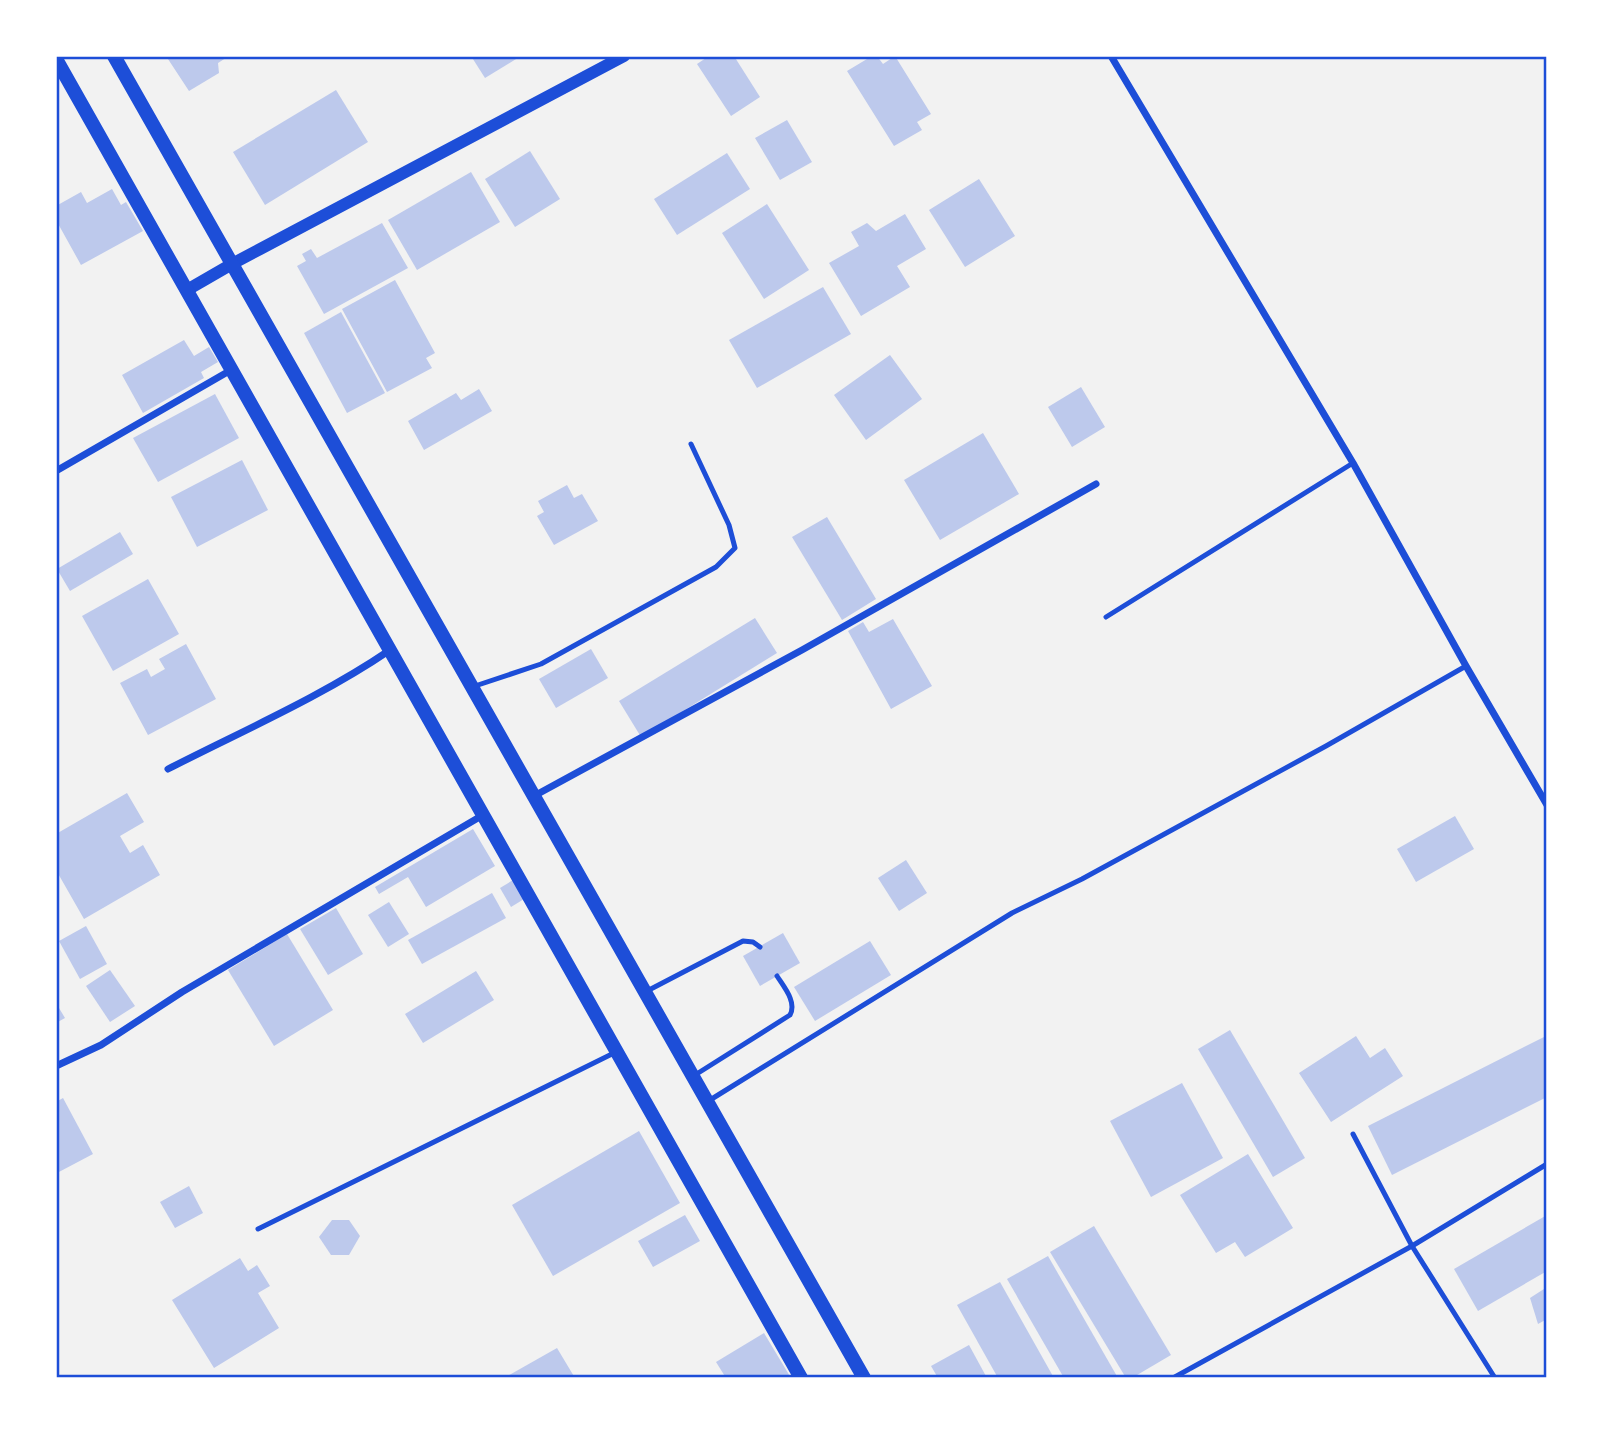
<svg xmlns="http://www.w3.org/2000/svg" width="1603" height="1434" viewBox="0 0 1603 1434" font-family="Manrope,sans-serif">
	<rect width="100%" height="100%" fill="#f2f2f2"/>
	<g fill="#bdc9ec">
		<polygon points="166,56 229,56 218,63 219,73 189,91"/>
		<polygon points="471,56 521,56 485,78"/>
		<polygon points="709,56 734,56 760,97 731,116 697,64"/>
		<polygon points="872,56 877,56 883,64 895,56 931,114 917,122 922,130 894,146 847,71"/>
		<polygon points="336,90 368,142 265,205 233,152"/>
		<polygon points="787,120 812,162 780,180 755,138"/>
		<polygon points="530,151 560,199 515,227 485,179"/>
		<polygon points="727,153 750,189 677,235 654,199"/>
		<polygon points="471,172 500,222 417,270 388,220"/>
		<polygon points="979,179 1015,236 965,267 929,210"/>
		<polygon points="112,189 121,205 126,202 143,231 81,265 56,220 56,206 81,192 87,203"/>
		<polygon points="767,204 809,270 764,299 722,233"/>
		<polygon points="905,214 926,249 897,266 910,287 861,316 829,263 859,246 851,232 867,223 876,231"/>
		<polygon points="382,223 408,268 324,314 297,266 306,261 302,254 311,249 317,258"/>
		<polygon points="395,280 435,353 426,358 432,368 387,392 342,309"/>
		<polygon points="823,287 851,334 757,388 729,340"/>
		<polygon points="341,312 385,393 347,413 304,333"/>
		<polygon points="184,340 194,356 209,347 218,362 201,372 204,378 143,413 122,375"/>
		<polygon points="890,355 922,399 866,440 834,395"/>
		<polygon points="1081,387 1105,427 1072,447 1048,407"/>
		<polygon points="479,389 492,411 424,450 408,421 456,393 461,400"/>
		<polygon points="215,394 239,438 158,482 133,438"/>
		<polygon points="983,433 1019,494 940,540 904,480"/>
		<polygon points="242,460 268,510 197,547 171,497"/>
		<polygon points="567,485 574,498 582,494 598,521 554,545 537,516 544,512 538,501"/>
		<polygon points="827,517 876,599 842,620 792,537"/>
		<polygon points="120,532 133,554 70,591 57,569"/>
		<polygon points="148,579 179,634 113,671 82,616"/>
		<polygon points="755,618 777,653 641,737 619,701"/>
		<polygon points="893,619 932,686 891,709 848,631 863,622 869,632"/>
		<polygon points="186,644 216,699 148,735 120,683 147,669 151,677 165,669 159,659"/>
		<polygon points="591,649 608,678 556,708 539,679"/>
		<polygon points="127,793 144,822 120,836 130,853 143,845 160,875 84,919 56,870 56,834"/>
		<polygon points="1455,816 1474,849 1416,882 1397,849"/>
		<polygon points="473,829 495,866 426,907 408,877 379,894 375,887"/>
		<polygon points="906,860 927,893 899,911 878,878"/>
		<polygon points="518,877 529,896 511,907 500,888"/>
		<polygon points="492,893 506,918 422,964 408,940"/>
		<polygon points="389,902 409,934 388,947 368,915"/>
		<polygon points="336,908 363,954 328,975 300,929"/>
		<polygon points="86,926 107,964 80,979 59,941"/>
		<polygon points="783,933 800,963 760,986 743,956"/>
		<polygon points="287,934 333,1010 274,1046 228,970"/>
		<polygon points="870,941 891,975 815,1021 794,987"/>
		<polygon points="110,970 135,1006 110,1022 86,986"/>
		<polygon points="476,971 494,1000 423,1043 405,1014"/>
		<polygon points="56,1003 65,1018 56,1023"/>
		<polygon points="1230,1030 1305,1158 1273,1177 1198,1049"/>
		<polygon points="1356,1036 1370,1058 1385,1048 1403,1076 1331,1122 1299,1073"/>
		<polygon points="1546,1036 1547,1097 1392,1175 1368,1126"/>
		<polygon points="1182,1083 1223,1158 1151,1197 1110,1121"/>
		<polygon points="63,1098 93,1154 57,1173 56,1102"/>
		<polygon points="639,1131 680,1203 553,1276 512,1205"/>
		<polygon points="1248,1154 1293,1228 1245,1257 1235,1242 1216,1253 1180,1195"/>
		<polygon points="189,1186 203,1213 175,1228 160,1202"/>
		<polygon points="685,1215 700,1241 653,1267 638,1241"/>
		<polygon points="1547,1215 1547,1271 1478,1311 1454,1269"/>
		<polygon points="332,1220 349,1220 360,1236 349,1255 331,1255 319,1237"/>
		<polygon points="1094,1226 1171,1355 1132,1378 1126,1378 1050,1252"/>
		<polygon points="1048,1256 1118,1378 1064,1378 1007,1279"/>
		<polygon points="240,1258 248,1271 257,1265 270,1286 258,1293 279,1328 214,1368 172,1300"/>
		<polygon points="1000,1282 1054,1378 998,1378 957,1305"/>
		<polygon points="1547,1287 1547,1319 1538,1324 1530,1298"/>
		<polygon points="764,1333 791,1378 726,1378 716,1362"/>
		<polygon points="969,1345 987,1378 938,1378 931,1366"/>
		<polygon points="557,1348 575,1378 504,1378"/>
	</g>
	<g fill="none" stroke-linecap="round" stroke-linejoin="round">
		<g stroke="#1d4ed8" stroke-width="5">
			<polyline points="1106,617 1353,463"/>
			<polyline points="475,686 541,664 716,567 735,548 729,525 691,444"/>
			<polyline points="647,991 743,941 753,942 760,947"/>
			<path d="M695,1075l95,-60c7,-13 -6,-28 -13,-39"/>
			<polyline points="710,1100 1012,913 1082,879 1326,746 1466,666"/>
			<polyline points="1353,1134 1412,1246 1547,1164"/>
			<polyline points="258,1229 616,1052"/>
			<polyline points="1173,1378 1412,1246 1495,1378"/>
		</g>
		<g stroke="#1d4ed8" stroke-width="7">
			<polyline points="1111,56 1353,463 1466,666 1547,805"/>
			<polyline points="56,471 231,370"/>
			<path d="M168,769c74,-38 153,-72 222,-119"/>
			<polyline points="534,796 802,650 1096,484"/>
			<polyline points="56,1066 101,1045 182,992 483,815"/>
		</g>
		<polyline stroke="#1d4ed8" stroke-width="12" points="187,290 232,264 624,56"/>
		<g stroke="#1d4ed8" stroke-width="14">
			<polyline points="114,56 864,1378"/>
			<polyline points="56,59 801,1378"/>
		</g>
	</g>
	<rect width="1603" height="1434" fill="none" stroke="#ffffff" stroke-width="116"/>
	<rect x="58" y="58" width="1487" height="1318" fill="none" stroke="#1d4ed8" stroke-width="2.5"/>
</svg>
